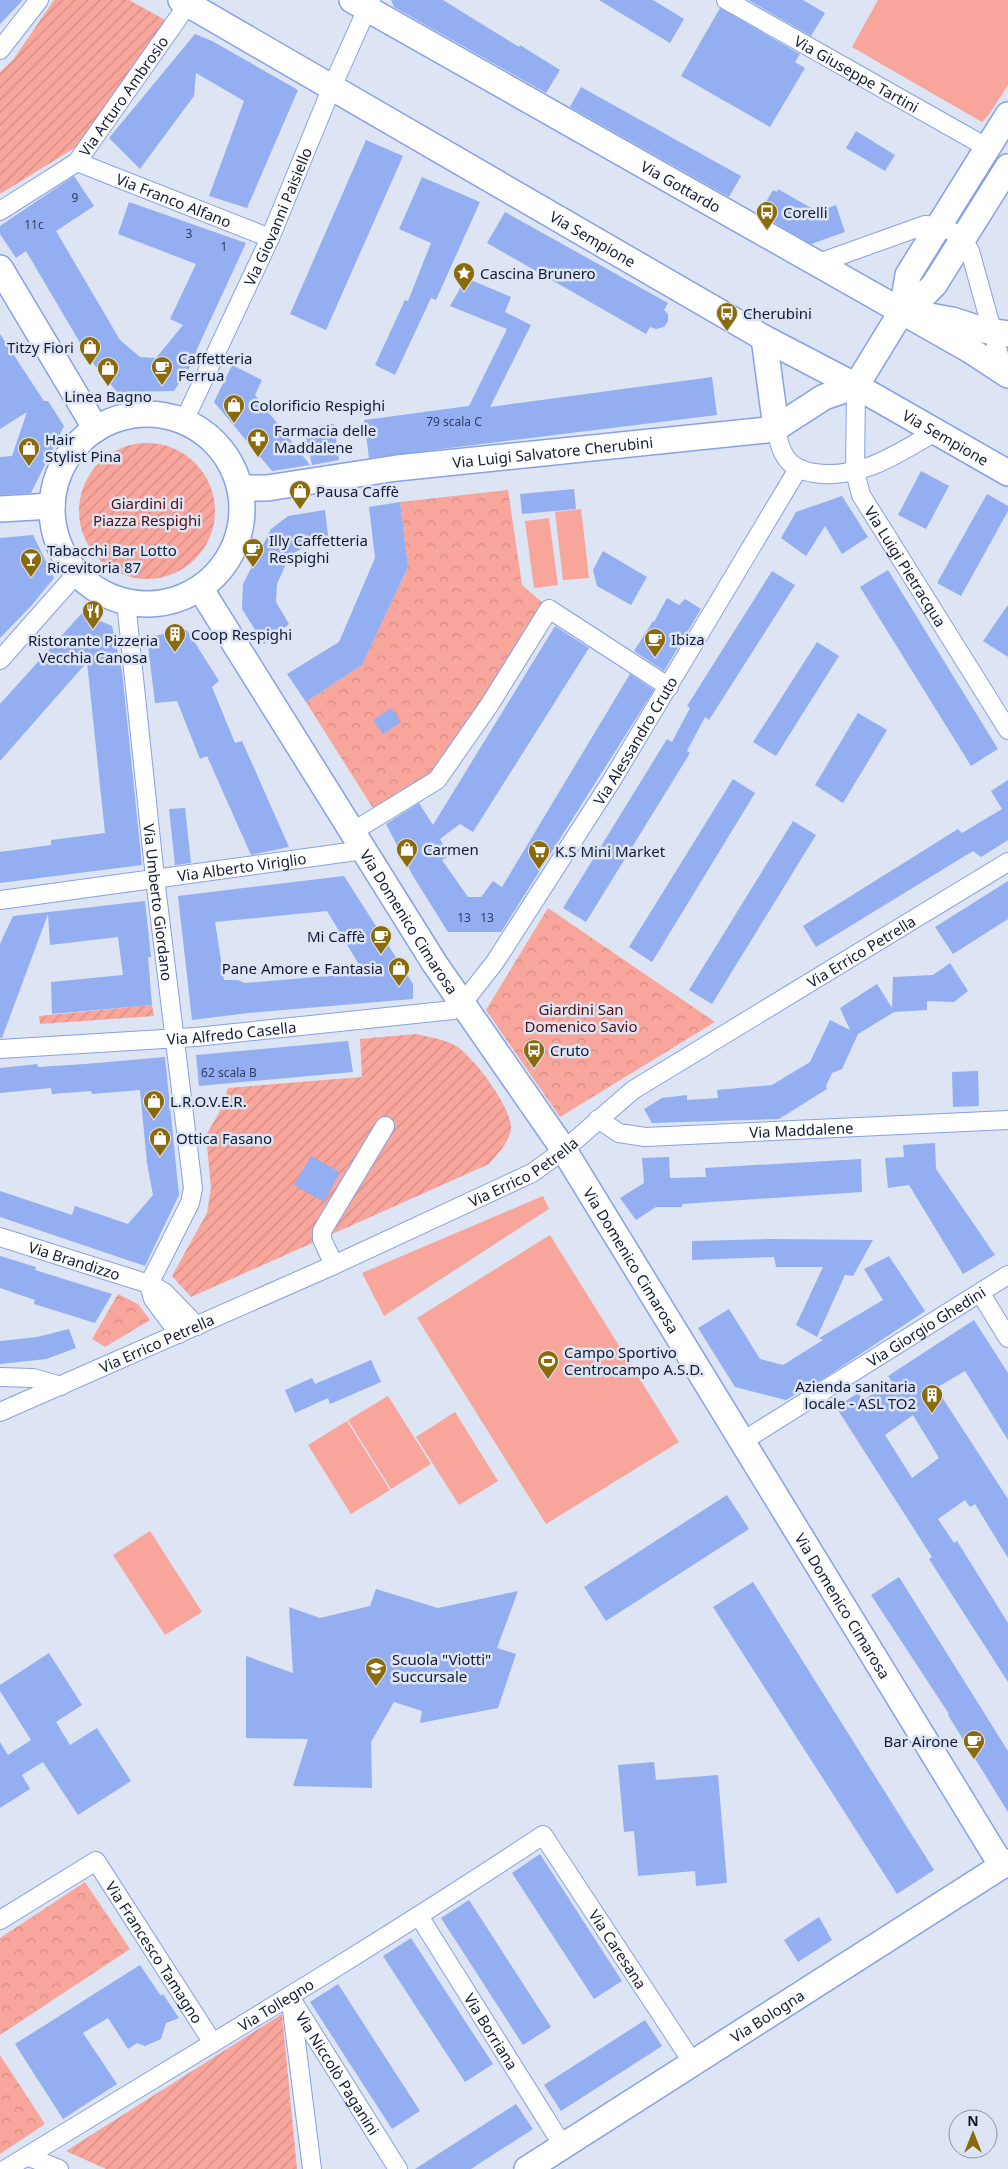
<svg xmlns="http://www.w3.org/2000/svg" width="1008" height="2169" viewBox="0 0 1008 2169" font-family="'Noto Sans',sans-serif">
	<defs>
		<pattern id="park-crowns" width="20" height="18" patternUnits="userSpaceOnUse" patternTransform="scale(1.25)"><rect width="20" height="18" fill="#f8a59b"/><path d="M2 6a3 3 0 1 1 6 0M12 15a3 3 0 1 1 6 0" fill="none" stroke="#d48d86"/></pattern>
		<pattern id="garden-furrows" width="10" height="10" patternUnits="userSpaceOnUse" patternTransform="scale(1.25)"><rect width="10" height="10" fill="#f8a59b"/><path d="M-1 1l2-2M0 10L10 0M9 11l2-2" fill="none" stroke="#d48d86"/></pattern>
	</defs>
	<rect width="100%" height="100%" fill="#dde4f3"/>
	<g fill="#f8a59b">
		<polygon points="878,0 1008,0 1008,85 988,116 982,122 852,47"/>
		<polygon points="581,509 589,578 563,580 555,512"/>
		<polygon points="549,518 558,585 534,588 525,521"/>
		<polygon points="543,1196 549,1209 384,1316 362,1273"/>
		<polygon points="550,1235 679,1442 546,1524 417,1318"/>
		<polygon points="388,1396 431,1464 391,1489 348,1420"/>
		<polygon points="455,1412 498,1481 459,1505 416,1437"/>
		<polygon points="347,1421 390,1490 351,1514 308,1445"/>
		<polygon points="150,1531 202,1612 165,1635 113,1555"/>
	</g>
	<g fill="url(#park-crowns)">
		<polygon points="508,490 522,585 552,611 437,780 378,816 306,702 362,665 408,567 400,502"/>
		<polygon points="548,908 715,1022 560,1117 486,1010"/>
		<polygon points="118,1294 138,1304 150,1320 105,1347 92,1339"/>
		<polygon points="85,1882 130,1949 0,2035 0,1938"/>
		<polygon points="0,2055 45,2124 0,2154"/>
	</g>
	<g fill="url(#garden-furrows)">
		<polygon points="54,0 129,0 167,21 81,144 0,194 0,72 13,60"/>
		<circle cx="147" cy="511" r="68"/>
		<polygon points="152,1005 154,1016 40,1024 39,1016"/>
		<path d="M415,1034c14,3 29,5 41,12 17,10 56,62 55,82 -1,14 -14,26 -22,36l-298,133 -19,-21 35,-63 4,-25 -5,-53 13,-22 9,-25 134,-11 -2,-38z"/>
		<polygon points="282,2014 297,2169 106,2169 66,2151"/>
	</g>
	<g fill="#93aef1" fill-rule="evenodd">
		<polygon points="0,0 23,0 0,24"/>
		<polygon points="391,0 443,0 519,47 520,45 560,70 546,93 394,7"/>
		<polygon points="599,0 653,0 684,19 670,43"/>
		<polygon points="748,0 803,0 825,13 811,36"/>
		<polygon points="720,8 800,54 795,62 805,68 770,127 681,76"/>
		<polygon points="195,34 212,41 298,90 247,208 209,196 244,101 196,73 194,96 140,169 109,138"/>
		<polygon points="581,87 741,176 729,197 570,107"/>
		<polygon points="856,131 895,155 885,171 846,148"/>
		<polygon points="366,140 403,156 326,330 290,314"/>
		<polygon points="74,176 94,206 56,231 120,340 140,357 156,358 183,325 170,319 196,264 118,234 129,202 246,243 196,351 199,353 174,391 117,392 89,358 26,251 16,258 0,234 0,226"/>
		<polygon points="422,177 480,202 436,300 431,298 395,375 375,365 405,300 408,301 431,243 399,229"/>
		<polygon points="778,189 818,212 836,205 845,232 811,244 759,214 773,190 777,192"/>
		<polygon points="505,212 668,303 664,310 668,314 668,321 664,327 656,329 650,327 646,334 487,243"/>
		<polygon points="466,278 511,297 505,312 531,325 490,407 712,377 717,415 369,458 364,420 469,406 507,329 450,306"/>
		<polygon points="0,334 44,401 48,401 64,426 31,493 0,495 0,457 12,456 27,412 0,429"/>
		<polygon points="232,365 262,380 255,395 310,465 272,471 214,402"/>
		<polygon points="334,424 339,460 312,465 304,428"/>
		<polygon points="921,471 949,486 926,529 898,515"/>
		<polygon points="574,489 576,509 522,514 520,494"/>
		<polygon points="987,494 1008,506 1008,511 961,596 937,583"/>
		<polygon points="842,496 868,537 842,554 825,526 806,556 781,538 796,512"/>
		<polygon points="400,502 408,567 362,665 306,702 287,674 339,642 375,558 369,507"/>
		<polygon points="325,510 329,543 305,547 290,555 277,584 276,602 289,624 264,644 242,609 243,584 271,529 288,516"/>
		<polygon points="33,535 54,578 31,606 0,638 0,538"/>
		<polygon points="603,551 647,577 631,605 597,586 593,570"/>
		<polygon points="888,570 998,749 971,766 860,587"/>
		<polygon points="772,571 795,585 709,720 705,717 687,751 690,753 586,922 563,908 667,739 672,742 690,708 687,706"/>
		<polygon points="667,598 679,605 685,599 701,609 664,671 634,651 653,621 654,622"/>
		<polygon points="1008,605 1008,657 983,641"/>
		<polygon points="82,613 112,626 122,671 142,865 0,883 0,852 51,845 51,840 105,833 87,662 0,761 0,704"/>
		<polygon points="555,626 589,648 473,832 460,824 440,839 449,856 442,860 468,897 481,897 493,881 502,887 630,674 654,690 501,932 448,932 413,876 386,824 419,803 433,825"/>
		<polygon points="187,630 219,681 212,687 235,743 242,741 289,847 251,855 207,756 200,759 177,701 155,703 147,637"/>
		<polygon points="817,642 839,656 776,756 753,742"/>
		<polygon points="391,708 401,722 383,734 373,720"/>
		<polygon points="858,713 887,730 843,803 815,785"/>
		<polygon points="733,779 755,793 652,962 629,947"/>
		<polygon points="1008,780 1008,840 981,857 973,851 816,947 803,926 958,829 962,833 1002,809 991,791"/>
		<polygon points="185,808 191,863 175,865 169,809"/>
		<polygon points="793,821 816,835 712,1004 689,990"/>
		<path d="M344,876l69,108v15l-165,14 -56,7 -14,-124zM327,911l37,62 -119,10 -7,-3h-14l-9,-58z"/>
		<polygon points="1008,881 1008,919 953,954 935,927"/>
		<polygon points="145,901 151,957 148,957 152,1005 52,1014 51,982 123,975 118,937 50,945 48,914 2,1038 0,1038 0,944 13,916"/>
		<polygon points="950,963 968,991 954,1002 927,1001 927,1010 894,1012 858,1034 842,1069 832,1073 826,1086 827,1089 779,1119 652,1123 644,1109 662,1098 687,1095 687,1100 718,1098 717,1090 772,1085 810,1062 830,1020 850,1030 840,1008 877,984 892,1008 893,977 933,975"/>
		<polygon points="348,1041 353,1072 199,1086 196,1055"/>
		<polygon points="165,1057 179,1195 145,1266 0,1217 0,1191 72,1215 75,1206 128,1224 153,1195 147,1163 140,1090 92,1094 91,1091 52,1094 51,1088 0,1093 0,1068 37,1064 38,1067 85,1064"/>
		<polygon points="978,1071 979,1106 953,1107 952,1072"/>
		<polygon points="935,1143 936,1169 995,1255 963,1274 909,1185 888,1188 885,1158 904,1157 903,1145"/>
		<polygon points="311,1156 340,1172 324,1202 294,1185"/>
		<polygon points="669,1157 670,1178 706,1177 705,1168 861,1159 862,1192 682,1204 682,1207 656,1207 636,1220 620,1198 644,1183 642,1158"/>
		<polygon points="770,1239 873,1240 853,1276 845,1275 817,1337 796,1325 823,1267 776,1267 774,1257 692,1260 692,1241"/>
		<polygon points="0,1256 36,1267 35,1270 112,1294 95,1323 34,1304 35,1300 0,1288"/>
		<polygon points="889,1256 925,1311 826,1377 786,1400 735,1387 698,1328 729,1309 760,1359 783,1365 823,1340 819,1338 883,1300 864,1269"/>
		<path d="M974,1320l34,53v67l-43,-69 -29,17 72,111v59l-33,-54 -5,3 -5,-7 -27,19 16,24 3,-2 51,82v59l-79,-123 3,-2 -96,-150 22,-14 5,7 29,-18 -4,-6zM913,1415l26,43 -27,20 -27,-43z"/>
		<polygon points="69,1329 76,1348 46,1359 0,1364 0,1341 37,1337"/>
		<polygon points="371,1360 381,1382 330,1404 328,1398 295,1413 285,1390 312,1378 315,1384"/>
		<polygon points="727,1495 749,1529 606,1621 584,1587"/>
		<polygon points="899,1577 1008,1751 1008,1812 948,1715 949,1714 871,1595"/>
		<polygon points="753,1582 934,1870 897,1894 713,1607"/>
		<polygon points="376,1589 438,1608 518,1591 497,1648 516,1654 498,1708 420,1723 422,1711 394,1702 371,1742 372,1788 293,1786 308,1739 246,1738 246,1656 293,1673 289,1607 320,1618 370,1606"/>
		<polygon points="49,1653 82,1705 56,1722 70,1745 97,1728 131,1781 78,1815 43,1762 22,1775 30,1789 0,1808 0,1742 8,1755 31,1740 0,1691 0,1685"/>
		<polygon points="654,1762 656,1780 718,1775 727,1883 696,1886 695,1871 638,1876 634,1831 624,1832 618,1765"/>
		<polygon points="540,1854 622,1981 594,1999 512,1873"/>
		<polygon points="469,1900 551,2027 523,2045 441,1918"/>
		<polygon points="819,1917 832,1940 798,1962 784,1940"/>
		<polygon points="411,1938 493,2064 465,2082 383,1956"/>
		<polygon points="140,1965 161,1996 163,1994 179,2018 166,2023 161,2039 145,2046 137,2043 128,2049 108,2018 83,2033 117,2084 63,2119 15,2044"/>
		<polygon points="338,1984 420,2111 392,2129 310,2002"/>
		<polygon points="645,2020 662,2046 561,2111 544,2085"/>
		<polygon points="516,2104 533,2129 471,2169 415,2169"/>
	</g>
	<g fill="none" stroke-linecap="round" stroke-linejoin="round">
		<g stroke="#85a1e7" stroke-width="20">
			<g id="street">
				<path id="s1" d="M726,0l262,148"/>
				<polyline points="0,50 39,0"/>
				<path id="s2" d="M77,162l193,76"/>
				<path id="s3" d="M0,211l77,-49 111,-158"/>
				<path d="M816,264l109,-39c21,0 35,8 45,26l34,122"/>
				<path id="s4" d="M856,386l-1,86 6,23 147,235"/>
				<path id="s5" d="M184,421l86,-183 62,-151 39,-87"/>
				<path d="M776,428c4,25 11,41 38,45 46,7 83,-19 121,-41"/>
				<path id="s6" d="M126,602l29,276 38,310 -3,15 -41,81 4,15 26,35"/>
				<polyline points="0,660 77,573"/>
				<polyline points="352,832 437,780 490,704 549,609 669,687"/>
				<path id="s7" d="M0,900l364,-50"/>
				<path id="s8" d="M0,1049l196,-12 257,-27 9,-6 33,-42 117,-182 186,-311"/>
				<path id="s9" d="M598,1119l21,14 26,4 363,-17"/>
				<path id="s10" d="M0,1237l149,47 15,8 33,34"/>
				<polyline points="334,1265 322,1239 322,1231 385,1126"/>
				<polyline points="981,1294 1008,1338"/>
				<polyline points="0,1377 33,1378 61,1386"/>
				<path id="s11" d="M0,1412l334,-147 198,-92 32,-23 69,-60 375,-228"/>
				<path id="s12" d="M743,1441l265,-166"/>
				<path id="s13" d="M419,1916l144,230"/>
				<path id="s14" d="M0,1920l96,-59 117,182"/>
				<path id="s15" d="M290,1997l108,172"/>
				<polyline points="291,2002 312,2169"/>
				<polyline points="27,2156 59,2169"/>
				<path id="s16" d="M6,2169c179,-110 361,-217 537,-334l150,228"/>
			</g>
		</g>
		<g stroke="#85a1e7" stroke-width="28">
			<g id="secondary">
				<path id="s17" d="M181,0l583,338 92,48 152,87"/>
				<path id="s18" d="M352,0l618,350 38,25"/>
				<polyline points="0,268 96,429"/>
				<polyline points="902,311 908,275 1008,115"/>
				<polyline points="919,314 952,320 983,330 1008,334"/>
				<polyline points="764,338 776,428"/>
				<polyline points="856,386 902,311 920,299 934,285 1008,167"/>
				<circle cx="147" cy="509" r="95"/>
				<path id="s19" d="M240,488h27l130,-20 369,-38 10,-2 48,-31 32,-11"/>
				<polyline points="0,509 52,506"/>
				<path id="s20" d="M200,588l235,376 129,186 438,716"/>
				<path id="s21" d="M527,2169l481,-307"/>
			</g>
		</g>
		<use href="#street" stroke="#fff" stroke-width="18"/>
		<use href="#secondary" stroke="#fff" stroke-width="25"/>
	</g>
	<defs>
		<g id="bus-pin" transform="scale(1.125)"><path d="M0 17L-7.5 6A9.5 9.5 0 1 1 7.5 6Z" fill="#8a6a09" stroke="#dde4f3"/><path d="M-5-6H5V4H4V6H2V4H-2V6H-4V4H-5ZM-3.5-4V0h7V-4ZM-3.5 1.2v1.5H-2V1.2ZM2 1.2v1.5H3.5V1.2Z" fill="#fff"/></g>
		<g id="sight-pin" transform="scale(1.125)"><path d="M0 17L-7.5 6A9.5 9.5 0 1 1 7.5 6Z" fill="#8a6a09" stroke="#dde4f3"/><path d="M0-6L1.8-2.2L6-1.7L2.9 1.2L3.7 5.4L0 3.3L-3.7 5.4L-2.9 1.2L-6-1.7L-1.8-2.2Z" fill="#fff"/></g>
		<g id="shop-pin" transform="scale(1.125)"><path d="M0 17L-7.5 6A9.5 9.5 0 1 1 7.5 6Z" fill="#8a6a09" stroke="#dde4f3"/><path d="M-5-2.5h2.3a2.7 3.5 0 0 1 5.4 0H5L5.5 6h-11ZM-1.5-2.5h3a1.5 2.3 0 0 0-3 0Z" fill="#fff"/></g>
		<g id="cafe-pin" transform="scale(1.125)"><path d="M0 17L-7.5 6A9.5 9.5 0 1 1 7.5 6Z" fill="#8a6a09" stroke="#dde4f3"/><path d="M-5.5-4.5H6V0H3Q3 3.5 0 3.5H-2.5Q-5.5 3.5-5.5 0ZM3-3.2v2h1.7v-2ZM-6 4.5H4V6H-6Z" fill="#fff"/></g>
		<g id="pharmacy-pin" transform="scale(1.125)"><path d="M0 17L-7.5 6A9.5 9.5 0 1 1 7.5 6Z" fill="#8a6a09" stroke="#dde4f3"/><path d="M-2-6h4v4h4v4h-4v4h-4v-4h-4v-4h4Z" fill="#fff"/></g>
		<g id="bar-pin" transform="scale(1.125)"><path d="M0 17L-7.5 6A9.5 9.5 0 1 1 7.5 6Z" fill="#8a6a09" stroke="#dde4f3"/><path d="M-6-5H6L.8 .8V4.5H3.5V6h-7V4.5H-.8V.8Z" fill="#fff"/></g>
		<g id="restaurant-pin" transform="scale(1.125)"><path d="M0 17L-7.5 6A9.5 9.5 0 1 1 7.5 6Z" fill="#8a6a09" stroke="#dde4f3"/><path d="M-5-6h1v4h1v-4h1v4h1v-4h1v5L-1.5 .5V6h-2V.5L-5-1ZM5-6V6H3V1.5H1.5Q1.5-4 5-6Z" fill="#fff"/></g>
		<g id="building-pin" transform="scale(1.125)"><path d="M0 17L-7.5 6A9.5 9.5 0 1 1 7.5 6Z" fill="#8a6a09" stroke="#dde4f3"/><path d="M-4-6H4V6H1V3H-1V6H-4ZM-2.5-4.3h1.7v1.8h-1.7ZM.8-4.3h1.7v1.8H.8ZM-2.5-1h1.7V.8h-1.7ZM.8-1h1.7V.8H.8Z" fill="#fff"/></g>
		<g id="supermarket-pin" transform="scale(1.125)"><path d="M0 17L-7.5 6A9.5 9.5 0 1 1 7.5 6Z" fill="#8a6a09" stroke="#dde4f3"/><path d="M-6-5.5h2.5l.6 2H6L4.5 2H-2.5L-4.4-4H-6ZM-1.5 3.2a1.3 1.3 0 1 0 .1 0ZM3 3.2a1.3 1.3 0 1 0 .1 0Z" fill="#fff"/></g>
		<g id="stadium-pin" transform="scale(1.125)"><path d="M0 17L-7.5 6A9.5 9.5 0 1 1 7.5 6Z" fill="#8a6a09" stroke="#dde4f3"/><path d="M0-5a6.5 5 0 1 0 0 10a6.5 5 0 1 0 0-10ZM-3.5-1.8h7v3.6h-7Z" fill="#fff"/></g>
		<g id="school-pin" transform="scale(1.125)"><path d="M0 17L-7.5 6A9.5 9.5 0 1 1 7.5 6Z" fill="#8a6a09" stroke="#dde4f3"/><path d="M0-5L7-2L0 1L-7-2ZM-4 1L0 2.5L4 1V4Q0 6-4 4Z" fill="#fff"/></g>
	</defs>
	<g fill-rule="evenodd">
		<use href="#bus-pin" x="767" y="212"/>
		<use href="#sight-pin" x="464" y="273"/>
		<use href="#bus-pin" x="727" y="313"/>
		<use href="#shop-pin" x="90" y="347"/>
		<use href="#cafe-pin" x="162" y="367"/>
		<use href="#shop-pin" x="108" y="368"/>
		<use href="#shop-pin" x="234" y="405"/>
		<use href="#pharmacy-pin" x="258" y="439"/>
		<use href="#shop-pin" x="29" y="448"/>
		<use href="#shop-pin" x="300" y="491"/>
		<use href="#cafe-pin" x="253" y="549"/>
		<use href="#bar-pin" x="31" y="559"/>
		<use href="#restaurant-pin" x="93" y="611"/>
		<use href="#building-pin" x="175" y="634"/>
		<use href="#cafe-pin" x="655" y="639"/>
		<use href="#shop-pin" x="407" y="849"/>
		<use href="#supermarket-pin" x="539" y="851"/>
		<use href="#cafe-pin" x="381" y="936"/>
		<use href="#shop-pin" x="399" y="968"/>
		<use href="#bus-pin" x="534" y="1050"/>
		<use href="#shop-pin" x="154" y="1101"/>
		<use href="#shop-pin" x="160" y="1138"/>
		<use href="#stadium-pin" x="548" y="1361"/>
		<use href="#building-pin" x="932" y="1395"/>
		<use href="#school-pin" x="376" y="1668"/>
		<use href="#cafe-pin" x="974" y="1741"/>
	</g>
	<g text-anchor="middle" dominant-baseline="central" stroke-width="5" stroke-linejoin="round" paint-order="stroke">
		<g font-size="12" fill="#324066">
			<text x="75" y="197">9</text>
			<text x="34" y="224">11c</text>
			<text x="189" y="233">3</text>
			<text x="224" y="246">1</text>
			<text x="454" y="421">79 scala C</text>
			<text x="464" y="917">13</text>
			<text x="487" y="917">13</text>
			<text x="229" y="1072">62 scala B</text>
		</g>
		<g font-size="15" fill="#121c37" stroke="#dde4f3">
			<text stroke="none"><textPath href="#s1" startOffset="150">Via Giuseppe Tartini</textPath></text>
			<text stroke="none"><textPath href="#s3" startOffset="172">Via Arturo Ambrosio</textPath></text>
			<text stroke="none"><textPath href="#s18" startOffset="378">Via Gottardo</textPath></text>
			<text stroke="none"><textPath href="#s2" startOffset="104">Via Franco Alfano</textPath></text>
			<text stroke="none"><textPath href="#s5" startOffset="225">Via Giovanni Paisiello</textPath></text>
			<text stroke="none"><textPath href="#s17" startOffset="476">Via Sempione</textPath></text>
			<text stroke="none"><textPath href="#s17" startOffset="881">Via Sempione</textPath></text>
			<text stroke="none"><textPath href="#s19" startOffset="315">Via Luigi Salvatore Cherubini</textPath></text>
			<text stroke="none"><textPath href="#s4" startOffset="194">Via Luigi Pietracqua</textPath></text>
			<text stroke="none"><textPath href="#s8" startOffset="781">Via Alessandro Cruto</textPath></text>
			<text stroke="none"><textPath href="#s7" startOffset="244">Via Alberto Viriglio</textPath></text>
			<text stroke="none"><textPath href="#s6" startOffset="302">Via Umberto Giordano</textPath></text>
			<text stroke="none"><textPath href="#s20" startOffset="394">Via Domenico Cimarosa</textPath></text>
			<text stroke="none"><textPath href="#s11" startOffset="981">Via Errico Petrella</textPath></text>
			<text stroke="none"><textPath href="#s8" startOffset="232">Via Alfredo Casella</textPath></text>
			<text stroke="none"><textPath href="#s9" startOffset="208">Via Maddalene</textPath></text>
			<text stroke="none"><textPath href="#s11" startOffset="576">Via Errico Petrella</textPath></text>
			<text stroke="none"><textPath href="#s10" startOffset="78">Via Brandizzo</textPath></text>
			<text stroke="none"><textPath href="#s20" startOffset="799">Via Domenico Cimarosa</textPath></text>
			<text stroke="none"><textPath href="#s12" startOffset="216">Via Giorgio Ghedini</textPath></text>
			<text stroke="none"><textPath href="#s11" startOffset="171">Via Errico Petrella</textPath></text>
			<text stroke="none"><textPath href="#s20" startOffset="1204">Via Domenico Cimarosa</textPath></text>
			<text stroke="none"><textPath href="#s16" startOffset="769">Via Caresana</textPath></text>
			<text stroke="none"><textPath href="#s14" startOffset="221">Via Francesco Tamagno</textPath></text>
			<text stroke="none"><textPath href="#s16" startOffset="316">Via Tollegno</textPath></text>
			<text stroke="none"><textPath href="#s21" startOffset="285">Via Bologna</textPath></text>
			<text stroke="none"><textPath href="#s13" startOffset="136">Via Borriana</textPath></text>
			<text stroke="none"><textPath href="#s15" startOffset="90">Via Niccolò Paganini</textPath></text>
		</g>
		<g font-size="15" fill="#121c37" stroke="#dde4f3" text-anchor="start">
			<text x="783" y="212">Corelli</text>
			<text x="480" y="273">Cascina Brunero</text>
			<text x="743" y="313">Cherubini</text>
			<text x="74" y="347" text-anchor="end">Titzy Fiori</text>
			<text x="178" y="358">Caffetteria<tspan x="178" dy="17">Ferrua</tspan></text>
			<text x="108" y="396" text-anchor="middle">Linea Bagno</text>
			<text x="250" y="405">Colorificio Respighi</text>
			<text x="274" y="430">Farmacia delle<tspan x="274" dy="17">Maddalene</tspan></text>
			<text x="45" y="439">Hair<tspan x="45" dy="17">Stylist Pina</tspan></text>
			<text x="316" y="491">Pausa Caffè</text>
			<text x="269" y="540">Illy Caffetteria<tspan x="269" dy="17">Respighi</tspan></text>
			<text x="47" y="550">Tabacchi Bar Lotto<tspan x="47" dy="17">Ricevitoria 87</tspan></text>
			<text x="191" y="634">Coop Respighi</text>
			<text x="671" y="639">Ibiza</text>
			<text x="93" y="640" text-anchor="middle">Ristorante Pizzeria<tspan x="93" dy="17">Vecchia Canosa</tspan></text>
			<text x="423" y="849">Carmen</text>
			<text x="555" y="851">K.S Mini Market</text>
			<text x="365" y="936" text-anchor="end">Mi Caffè</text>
			<text x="383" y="968" text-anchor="end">Pane Amore e Fantasia</text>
			<text x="550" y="1050">Cruto</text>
			<text x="170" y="1101">L.R.O.V.E.R.</text>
			<text x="176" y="1138">Ottica Fasano</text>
			<text x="564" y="1352">Campo Sportivo<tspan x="564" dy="17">Centrocampo A.S.D.</tspan></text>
			<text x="916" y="1386" text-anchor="end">Azienda sanitaria<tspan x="916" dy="17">locale - ASL TO2</tspan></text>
			<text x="392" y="1659">Scuola "Viotti"<tspan x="392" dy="17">Succursale</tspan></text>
			<text x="958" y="1741" text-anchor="end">Bar Airone</text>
		</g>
		<g font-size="15" fill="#560d0b" stroke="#dde4f3">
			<text x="147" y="503">Giardini di<tspan x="147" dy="17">Piazza Respighi</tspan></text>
			<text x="581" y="1009">Giardini San<tspan x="581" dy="17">Domenico Savio</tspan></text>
		</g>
	</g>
	<g transform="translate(973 2134)"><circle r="24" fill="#dde4f3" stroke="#8c94a8"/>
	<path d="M0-4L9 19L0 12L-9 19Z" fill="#8a6a09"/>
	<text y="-8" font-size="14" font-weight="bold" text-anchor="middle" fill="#121c37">N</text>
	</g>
</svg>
